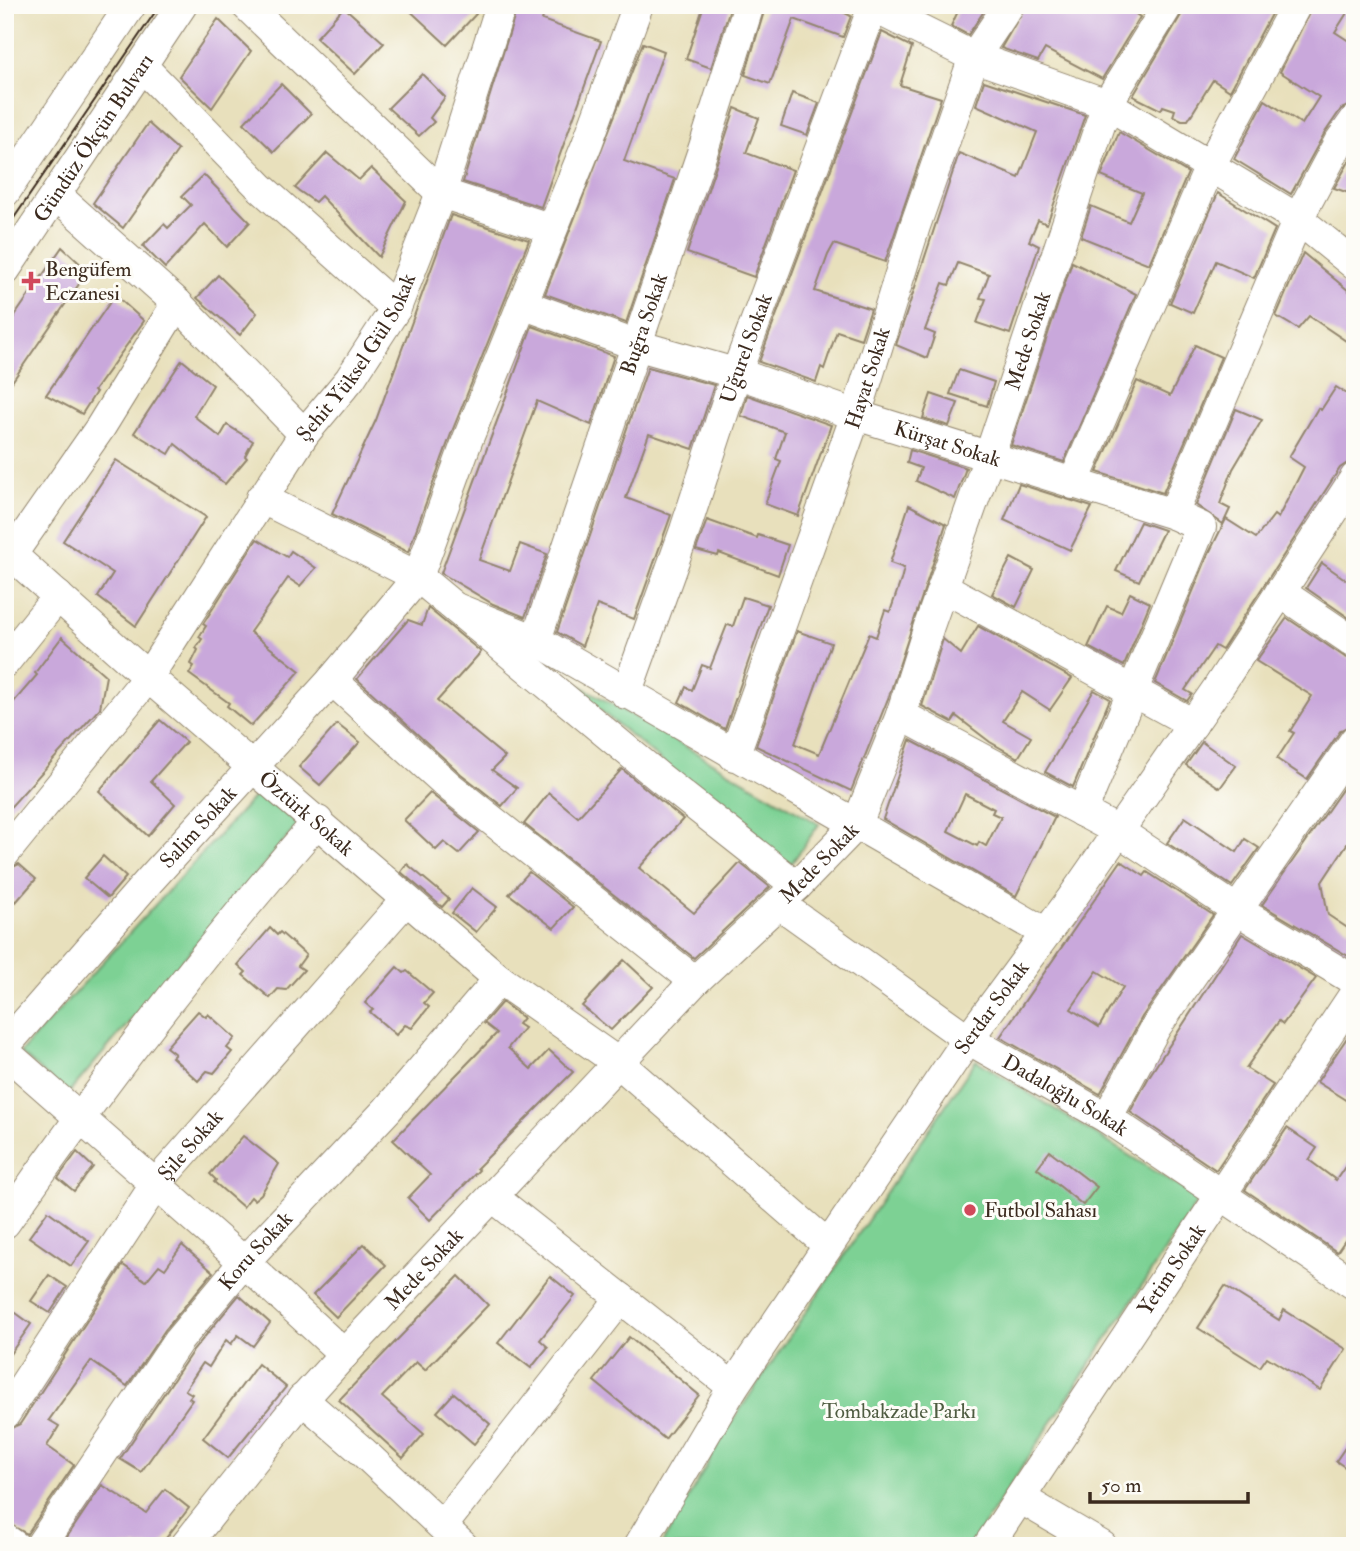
<svg xmlns="http://www.w3.org/2000/svg" width="1360" height="1551" viewBox="0 0 1360 1551" font-family="'IM FELL Double Pica',serif">
	<rect width="100%" height="100%" fill="#fdfcf7"/>
	<filter id="ink" filterUnits="userSpaceOnUse"><feTurbulence type="fractalNoise" baseFrequency=".0143" numOctaves="2"/><feDisplacementMap in="SourceGraphic" scale="14" xChannelSelector="R" yChannelSelector="G"/><feConvolveMatrix kernelMatrix="1 2 1 2 8 2 1 2 1" color-interpolation-filters="sRGB"/></filter>
	<filter id="wash" filterUnits="userSpaceOnUse"><feTurbulence type="fractalNoise" baseFrequency=".00686" numOctaves="4" result="noise"/><feDisplacementMap in="SourceGraphic" scale="28" xChannelSelector="R" yChannelSelector="G"/><feGaussianBlur stdDeviation="1.57" result="paint"/><feColorMatrix in="noise" values="0 0 0 0 0 0 0 0 0 0 0 0 0 0 0 0 0 1.4 0 .05"/><feComposite in="paint" operator="in"/></filter>
	<g filter="url(#wash)">
		<rect width="100%" height="100%" fill="#e8e0bc"/>
		<g fill="#7dd194" stroke="#5c7e59" stroke-width="2">
			<polygon points="548,667 819,824 789,867"/>
			<polygon points="259,791 299,824 68,1094 20,1053"/>
			<polygon points="976,1060 1199,1199 970,1546 661,1546 729,1426"/>
		</g>
		<g id="blocks">
			<g fill="#c9a8db" fill-rule="evenodd">
				<polygon points="404,5 467,5 476,14 447,45"/>
				<polygon points="518,5 547,5 542,20 601,41 541,207 463,182"/>
				<polygon points="704,5 731,5 711,68 686,59"/>
				<polygon points="766,5 829,5 851,16 843,37 794,19 770,84 745,75"/>
				<polygon points="961,5 988,5 968,35 951,26"/>
				<polygon points="1026,5 1123,5 1140,17 1102,79 1045,49 1038,61 1001,48"/>
				<polygon points="1187,5 1276,5 1230,91 1213,80 1188,120 1182,120 1173,116 1175,110 1163,106 1161,110 1133,96"/>
				<polygon points="1313,5 1352,5 1335,32 1355,45 1355,103 1341,109 1324,134 1291,194 1234,159 1265,100 1302,124 1319,97 1280,72"/>
				<polygon points="344,7 384,43 355,74 316,38"/>
				<polygon points="218,19 251,51 212,108 179,76"/>
				<polygon points="882,32 912,47 900,85 941,98 885,262 834,244 828,255 815,291 871,309 861,339 837,331 824,369 821,367 816,382 759,362"/>
				<polygon points="643,43 664,51 624,161 675,179 626,323 545,294"/>
				<polygon points="422,74 445,97 430,118 434,122 419,136 388,108"/>
				<polygon points="984,81 1085,115 1047,224 1038,220 1029,241 1039,246 1010,334 977,323 986,299 980,298 989,274 958,263 949,285 943,283 925,330 935,334 927,358 896,345 959,153 1019,178 1037,132 976,105"/>
				<polygon points="281,84 311,114 274,152 244,123"/>
				<polygon points="792,93 819,103 807,135 781,126"/>
				<polygon points="735,108 759,118 746,153 793,170 754,277 687,253"/>
				<polygon points="148,123 178,150 123,228 93,203"/>
				<polygon points="1119,132 1188,173 1149,264 1081,237 1091,206 1129,222 1142,193 1101,176"/>
				<polygon points="1355,151 1355,195 1334,188"/>
				<polygon points="327,153 359,180 371,168 406,201 379,257 321,196 315,202 295,188"/>
				<polygon points="204,175 250,222 227,247 205,224 165,268 143,246 164,224 168,228 191,205 182,196"/>
				<polygon points="1218,193 1275,229 1254,278 1216,261 1193,313 1170,303"/>
				<polygon points="451,215 529,240 451,434 408,552 332,514 376,420"/>
				<polygon points="62,247 88,271 5,392 5,330"/>
				<polygon points="1303,253 1355,296 1355,347 1309,316 1298,329 1276,316"/>
				<polygon points="1072,262 1136,294 1064,462 1011,445"/>
				<polygon points="218,275 257,313 240,335 197,298"/>
				<polygon points="115,295 144,321 94,391 96,392 82,414 46,395"/>
				<polygon points="532,326 614,356 591,425 537,401 479,560 510,571 520,544 547,554 525,617 493,604 441,573"/>
				<polygon points="1195,345 1221,357 1163,493 1097,472 1137,381 1170,396"/>
				<polygon points="182,360 213,385 194,416 220,437 227,425 253,441 245,456 247,458 225,484 175,444 169,454 134,433"/>
				<polygon points="648,367 714,385 693,449 649,434 626,498 671,515 634,619 597,605 582,646 557,632"/>
				<polygon points="959,370 994,382 987,406 950,394"/>
				<polygon points="1336,387 1355,399 1355,458 1340,468 1222,650 1215,646 1185,690 1192,694 1187,701 1155,683 1208,555 1226,519 1256,538 1274,515 1278,518 1304,467 1289,457 1318,408 1321,410"/>
				<polygon points="931,394 958,403 949,426 923,418"/>
				<polygon points="747,395 831,425 798,516 765,504 781,461 776,459 785,432 741,416"/>
				<polygon points="1236,409 1262,420 1233,469 1220,504 1230,509 1223,524 1196,505"/>
				<polygon points="910,450 966,468 955,499 916,481 921,468 907,463"/>
				<polygon points="116,460 206,517 136,626 98,597 113,573 63,541"/>
				<polygon points="1019,484 1092,507 1070,550 1004,520"/>
				<polygon points="909,505 946,524 889,696 851,791 756,746 797,631 831,643 795,744 819,754 869,634 876,637 885,610 890,612 901,580 904,568 890,563"/>
				<polygon points="707,520 757,538 758,535 788,545 778,575 719,553 718,556 696,550"/>
				<polygon points="1140,522 1164,530 1139,581 1116,571"/>
				<polygon points="257,539 287,557 291,551 316,568 300,586 288,578 250,632 300,671 251,726 227,706 229,703 189,674 194,666 191,664 198,650 196,648 202,639 199,637 206,626 203,624"/>
				<polygon points="1011,558 1034,570 1016,607 992,594"/>
				<polygon points="1322,563 1355,586 1355,622 1306,588"/>
				<polygon points="1130,593 1150,603 1124,666 1088,647 1107,606 1121,612"/>
				<polygon points="743,597 768,605 725,729 679,702 686,687 692,690 702,665 710,668 727,625 733,626"/>
				<polygon points="428,608 481,652 437,701 505,757 492,770 517,788 502,806 461,774 357,679 408,620 422,625"/>
				<polygon points="1287,618 1345,657 1355,660 1355,723 1341,730 1307,779 1277,759 1294,733 1290,731 1312,696 1256,661"/>
				<polygon points="978,626 1072,678 1050,710 1022,692 1003,721 1031,737 1018,758 990,742 956,716 952,722 922,706 943,639 961,654"/>
				<polygon points="62,637 106,676 100,708 5,813 5,712 37,675 35,673"/>
				<polygon points="1094,690 1110,699 1073,787 1045,772"/>
				<polygon points="160,720 186,742 151,781 175,804 148,836 99,791"/>
				<polygon points="337,724 360,742 320,785 299,767"/>
				<path d="M910,740l145,77 -39,79 -133,-77zM965,794l29,15 -2,4 9,4 -15,29 -7,-4 -2,4 -29,-15z"/>
				<polygon points="1202,742 1236,766 1220,788 1186,765"/>
				<polygon points="622,769 683,819 639,868 694,913 740,863 770,887 694,958 524,824 549,793 578,817"/>
				<polygon points="1355,771 1355,832 1322,882 1328,915 1355,933 1355,960 1262,905"/>
				<polygon points="430,793 479,832 459,854 444,842 436,850 404,820"/>
				<polygon points="1185,817 1237,852 1245,839 1259,848 1232,886 1167,843"/>
				<polygon points="103,856 126,877 108,898 84,878"/>
				<path d="M1121,861l23,15 3,-4 66,43 -71,102 -42,77 -100,-57zM1097,971l26,16 -24,40 -28,-18z"/>
				<polygon points="19,864 36,879 16,902 5,893 5,871"/>
				<polygon points="407,864 449,899 442,907 401,872"/>
				<polygon points="529,872 573,907 554,928 509,894"/>
				<polygon points="472,888 497,907 476,932 452,913"/>
				<polygon points="270,928 277,935 280,932 306,955 298,966 304,970 286,990 278,989 270,998 243,975 246,972 238,965"/>
				<polygon points="1242,934 1316,978 1283,1024 1279,1021 1246,1068 1273,1085 1216,1170 1130,1112 1150,1075"/>
				<polygon points="624,960 653,987 611,1030 582,1006"/>
				<polygon points="397,967 404,973 407,971 433,993 424,1003 429,1007 412,1028 405,1025 396,1035 370,1012 373,1010 365,1003"/>
				<polygon points="502,1002 523,1018 518,1024 524,1028 508,1048 531,1069 549,1050 573,1072 477,1168 479,1170 430,1220 408,1198 430,1175 393,1140 497,1033 484,1023"/>
				<polygon points="198,1011 206,1017 208,1014 235,1038 227,1048 232,1052 214,1073 207,1071 198,1081 172,1057 175,1054 166,1047"/>
				<polygon points="1355,1026 1355,1106 1317,1082"/>
				<polygon points="1287,1128 1317,1148 1309,1160 1336,1180 1355,1152 1355,1240 1348,1236 1337,1252 1245,1190"/>
				<polygon points="243,1136 279,1164 261,1194 254,1200 251,1197 243,1207 214,1182 216,1180 210,1174"/>
				<polygon points="1050,1151 1097,1187 1083,1205 1037,1168"/>
				<polygon points="77,1152 93,1167 74,1191 58,1178"/>
				<polygon points="48,1211 89,1241 71,1266 29,1237"/>
				<polygon points="364,1244 386,1265 336,1317 313,1295"/>
				<polygon points="182,1245 213,1272 165,1330 127,1386 91,1361 49,1420 59,1426 47,1446 74,1465 27,1534 5,1522 5,1431 20,1424 123,1265 146,1281 159,1265 165,1269"/>
				<polygon points="49,1275 67,1287 50,1313 31,1301"/>
				<polygon points="459,1276 488,1305 425,1370 416,1362 382,1397 424,1434 403,1458 339,1400"/>
				<polygon points="550,1276 575,1296 540,1340 548,1347 531,1368 498,1343"/>
				<polygon points="1225,1286 1279,1320 1284,1310 1346,1349 1320,1390 1267,1357 1260,1367 1198,1328"/>
				<polygon points="239,1295 270,1323 253,1346 238,1335 231,1344 226,1340 209,1367 203,1363 185,1390 192,1394 189,1398 192,1400 141,1472 120,1459 192,1352"/>
				<polygon points="5,1305 31,1324 5,1361"/>
				<polygon points="629,1337 699,1395 665,1439 594,1381"/>
				<polygon points="258,1364 286,1387 228,1458 203,1438"/>
				<polygon points="454,1393 490,1424 474,1444 437,1412"/>
				<polygon points="1355,1433 1355,1474 1336,1461"/>
				<polygon points="102,1485 146,1513 165,1489 189,1508 160,1546 61,1546"/>
			</g>
		</g>
	</g>
	<g filter="url(#ink)">
		<use href="#blocks" fill-opacity="0" stroke="#92856d" stroke-width="2"/>
		<g fill="none" stroke-linecap="round" stroke-linejoin="round">
			<g stroke="#92856d" stroke-width="32">
				<g id="minor">
					<polyline points="246,5 441,193 552,229"/>
					<polyline points="869,5 974,57 1107,104 1298,219 1355,265"/>
					<polyline points="141,65 260,187 396,308"/>
					<polyline points="5,192 131,5"/>
					<polyline points="56,195 177,303 304,434"/>
					<path id="s1" d="M5,270l177,-265"/>
					<path id="s2" d="M522,304l114,41 109,31 111,39 317,99 28,13 -119,285"/>
					<polyline points="1073,484 1211,164 1296,5"/>
					<polyline points="261,498 418,577 659,777 797,886"/>
					<polyline points="1173,514 1298,219 1338,144 1355,120"/>
					<path id="s3" d="M5,549l143,128 351,302 121,85 208,181"/>
					<polyline points="12,554 100,428 177,303"/>
					<polyline points="943,587 1193,724"/>
					<polyline points="1280,592 1355,643"/>
					<polyline points="456,608 536,640 1046,933"/>
					<path id="s4" d="M536,640l168,-493 45,-142"/>
					<polyline points="5,662 58,596"/>
					<polyline points="332,680 450,787 695,981"/>
					<path id="s5" d="M626,694l59,-164 51,-156 137,-367"/>
					<polyline points="901,715 1118,831 1237,910 1355,981"/>
					<path id="s6" d="M734,756l122,-341 59,-189 59,-169 35,-52"/>
					<path id="s7" d="M5,853l143,-176 156,-243 46,-55 46,-71 45,-115 60,-188"/>
					<path id="s8" d="M778,903l190,136 139,79 248,167"/>
					<path id="s9" d="M5,1046l143,-164 184,-202 86,-103 49,-136 120,-297 51,-139"/>
					<polyline points="5,1052 244,1262 344,1354"/>
					<polyline points="1107,1118 1156,1027 1355,740"/>
					<polyline points="493,1197 733,1387"/>
					<path d="M5,1223c97,-140 201,-274 313,-402"/>
					<polyline points="302,1399 362,1451 463,1546"/>
					<path id="s10" d="M5,1414l150,-229 251,-285"/>
					<polyline points="1020,1498 1102,1546"/>
					<polyline points="443,1525 621,1298"/>
					<polyline points="5,1539 15,1546"/>
					<path id="s11" d="M40,1546l138,-205 66,-79 143,-152 112,-131"/>
					<path id="s12" d="M185,1546l111,-139 48,-53 351,-373 102,-95 60,-62 44,-109 28,-89 60,-169 118,-353 61,-99"/>
					<path id="s13" d="M639,1546l94,-159 235,-348 102,-138 147,-212 138,-211"/>
					<path id="s14" d="M988,1546l367,-553"/>
				</g>
			</g>
			<use href="#minor" stroke="#fff" stroke-width="30"/>
			<polyline stroke="#3b2a1e" stroke-width="2" points="5,231 160,5"/>
		</g>
	</g>
	<g fill="#d1495b" stroke="#fdfcf7" stroke-width="2.5">
		<path d="M27.5 270.5h7v7h7v7h-7v7h-7v-7h-7v-7h7z"/>
		<circle cx="970" cy="1210" r="7"/>
	</g>
	<g text-anchor="middle" dominant-baseline="central" stroke-width="6" stroke-linejoin="round" paint-order="stroke">
		<g font-size="21" fill="#3b2a1e" stroke="#fdfcf7">
			<text stroke="none"><textPath href="#s1" startOffset="159">Gündüz Ökçün Bulvarı</textPath></text>
			<text stroke="none"><textPath href="#s4" startOffset="334">Buğra Sokak</textPath></text>
			<text stroke="none"><textPath href="#s12" startOffset="1500">Mede Sokak</textPath></text>
			<text stroke="none"><textPath href="#s5" startOffset="366">Uğurel Sokak</textPath></text>
			<text stroke="none"><textPath href="#s7" startOffset="609">Şehit Yüksel Gül Sokak</textPath></text>
			<text stroke="none"><textPath href="#s6" startOffset="401">Hayat Sokak</textPath></text>
			<text stroke="none"><textPath href="#s2" startOffset="448">Kürşat Sokak</textPath></text>
			<text stroke="none"><textPath href="#s3" startOffset="401">Öztürk Sokak</textPath></text>
			<text stroke="none"><textPath href="#s9" startOffset="292">Salim Sokak</textPath></text>
			<text stroke="none"><textPath href="#s12" startOffset="933">Mede Sokak</textPath></text>
			<text stroke="none"><textPath href="#s13" startOffset="644">Serdar Sokak</textPath></text>
			<text stroke="none"><textPath href="#s8" startOffset="346">Dadaloğlu Sokak</textPath></text>
			<text stroke="none"><textPath href="#s10" startOffset="327">Şile Sokak</textPath></text>
			<text stroke="none"><textPath href="#s11" startOffset="366">Koru Sokak</textPath></text>
			<text stroke="none"><textPath href="#s12" startOffset="366">Mede Sokak</textPath></text>
			<text stroke="none"><textPath href="#s14" startOffset="332">Yetim Sokak</textPath></text>
		</g>
		<g font-size="21" fill="#3b2a1e" stroke="#fdfcf7" text-anchor="start">
			<text x="45" y="269">Bengüfem<tspan x="45" dy="24">Eczanesi</tspan></text>
			<text x="984" y="1210">Futbol Sahası</text>
		</g>
		<g font-size="21" fill="#4f5c41" stroke="#fdfcf7">
			<text x="899" y="1411">Tombakzade Parkı</text>
		</g>
	</g>
	<rect width="1360" height="1551" fill="none" stroke="#fdfcf7" stroke-width="28"/>
	<path d="M1090 1492v10h158v-10" fill="none" stroke="#3b2a1e" stroke-width="3.5"/>
	<text x="1101" y="1492" font-size="21" fill="#3b2a1e" stroke="#fdfcf7" stroke-width="5" paint-order="stroke">50 m</text>
</svg>
